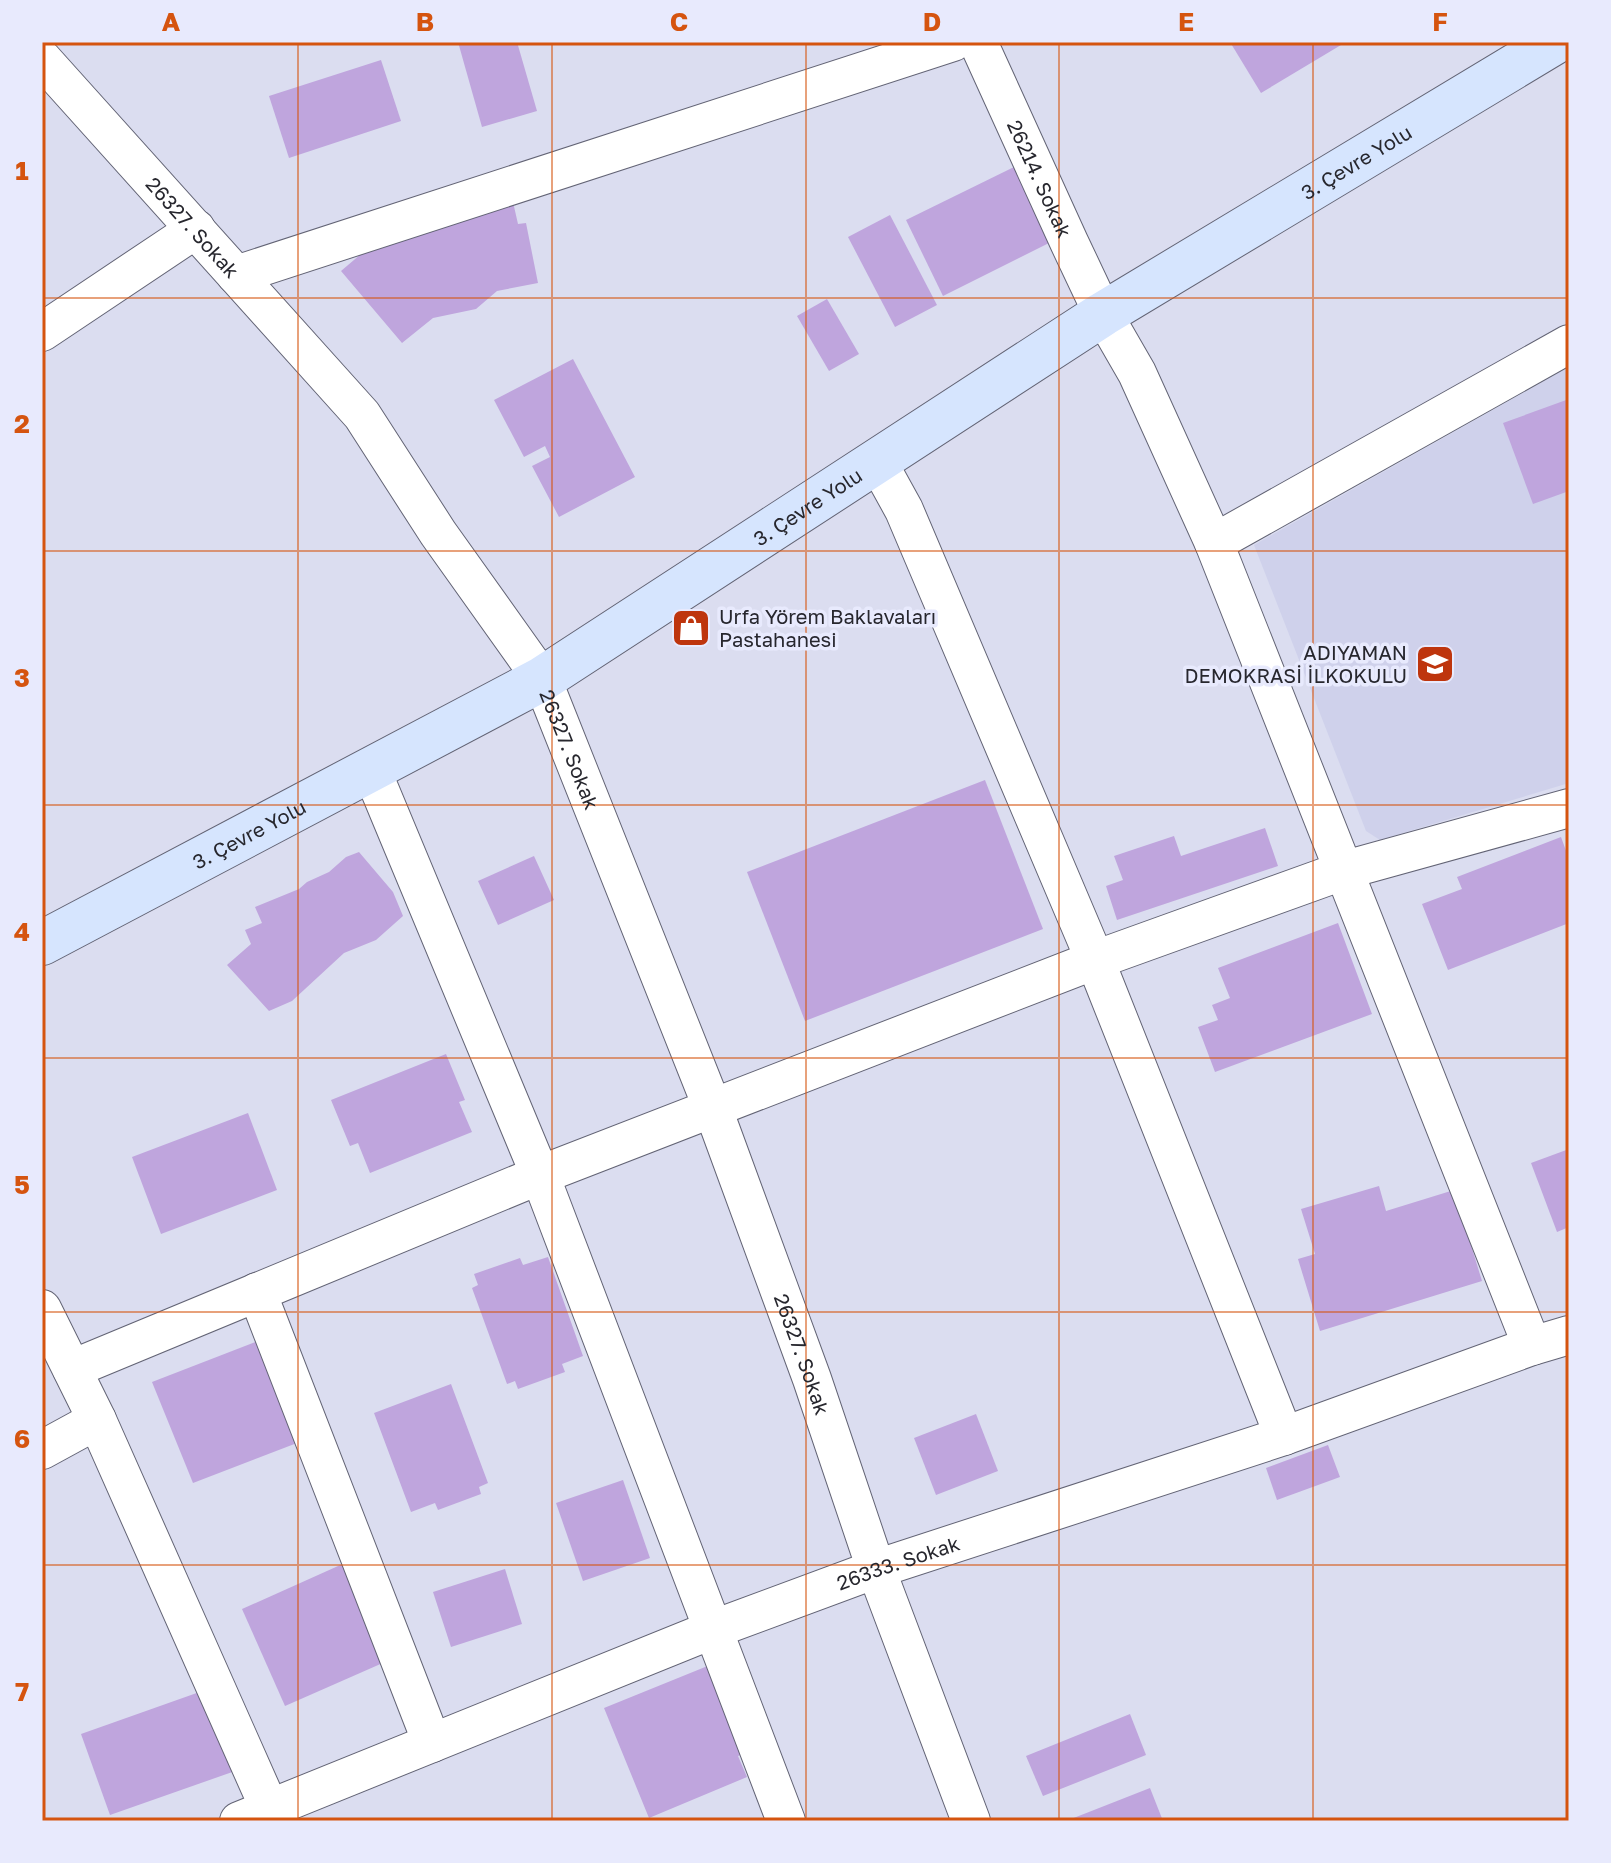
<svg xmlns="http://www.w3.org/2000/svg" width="1611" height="1863" viewBox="0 0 1611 1863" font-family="'Golos Text',sans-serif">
	<rect width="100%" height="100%" fill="#dbddf0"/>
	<polygon fill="#cfd1eb" points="1569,367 1569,783 1380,840 1366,831 1254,545"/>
	<g fill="#bfa5dd">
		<polygon points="458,42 517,42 537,111 482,127"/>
		<polygon points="1230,42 1346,42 1261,93"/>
		<polygon points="381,60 401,121 289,158 269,96"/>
		<polygon points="1014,167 1051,242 943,296 906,220"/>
		<polygon points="513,202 518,224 526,223 538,283 497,291 476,309 433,318 402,343 341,271 361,254"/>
		<polygon points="890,215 937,305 895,327 848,237"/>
		<polygon points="827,299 859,354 829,371 797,316"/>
		<polygon points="573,359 635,477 559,517 532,466 550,457 545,446 524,457 494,400"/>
		<polygon points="1569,399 1569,491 1533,504 1503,423"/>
		<polygon points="985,780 1043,929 805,1021 747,872"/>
		<polygon points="1265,828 1278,866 1117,920 1106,886 1123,880 1114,856 1174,836 1181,856"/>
		<polygon points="1561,837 1569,859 1569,923 1448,970 1422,904 1462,889 1457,877"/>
		<polygon points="359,852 393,892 403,916 376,940 344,953 292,1001 269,1011 227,965 251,944 245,930 262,923 255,907 299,889 307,882 329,872 346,857"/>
		<polygon points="534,856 554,900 498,925 478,881"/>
		<polygon points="1338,923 1372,1014 1215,1072 1198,1027 1218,1020 1212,1005 1230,998 1218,968"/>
		<polygon points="446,1054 465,1100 459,1102 472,1132 370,1173 358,1143 350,1146 331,1100"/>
		<polygon points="248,1113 277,1190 161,1234 132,1157"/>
		<polygon points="1569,1149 1569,1227 1557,1232 1531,1163"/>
		<polygon points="1379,1186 1386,1211 1454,1190 1482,1281 1320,1331 1298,1259 1315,1254 1301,1209"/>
		<polygon points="548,1257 583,1356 562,1364 565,1372 518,1389 515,1381 507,1384 472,1288 478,1285 474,1274 520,1258 523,1265"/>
		<polygon points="258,1341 297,1443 193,1483 152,1382"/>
		<polygon points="451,1384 488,1483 479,1487 481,1494 438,1510 435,1503 411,1512 374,1413"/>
		<polygon points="976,1414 998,1471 936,1495 914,1438"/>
		<polygon points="1328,1445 1340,1477 1277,1500 1266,1468"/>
		<polygon points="623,1480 650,1558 583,1581 556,1503"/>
		<polygon points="347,1562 385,1662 285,1706 242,1609"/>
		<polygon points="505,1569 522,1624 451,1647 433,1592"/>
		<polygon points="715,1663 751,1751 738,1756 747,1777 649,1818 604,1708"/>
		<polygon points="208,1689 238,1770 110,1815 81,1734"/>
		<polygon points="1130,1714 1146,1755 1043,1796 1026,1756"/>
		<polygon points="1150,1788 1163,1821 1066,1821"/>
	</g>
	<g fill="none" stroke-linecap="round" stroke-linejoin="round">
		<g stroke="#636475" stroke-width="40">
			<g id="street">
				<path id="s1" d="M978,42l91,200 34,72 34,59 77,170 318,803"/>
				<path id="s2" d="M42,59l320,356 76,118 104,146 171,430 99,270 64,190 95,252"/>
				<polyline points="236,275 953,42"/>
				<polyline points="42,332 196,229"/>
				<polyline points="877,461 904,510 1095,960 1284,1436"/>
				<polyline points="1214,543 1569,344"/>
				<polyline points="371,769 540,1175 786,1821"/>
				<polyline points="257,1292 432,1743"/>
				<polyline points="42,1309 97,1420 275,1821"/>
				<polyline points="72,1369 540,1175 1095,960 1345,870 1569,808"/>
				<polyline points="42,1450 97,1420"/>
				<path id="s3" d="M239,1821l475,-192 162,-60 408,-133 248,-90 37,-11"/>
			</g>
		</g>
		<g stroke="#636475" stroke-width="46">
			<g id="secondary">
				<path id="s4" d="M42,943l500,-264 561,-365 452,-272"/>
			</g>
		</g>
		<use href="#street" stroke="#fff" stroke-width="38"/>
		<use href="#secondary" stroke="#d6e5fe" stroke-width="44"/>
	</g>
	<path fill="none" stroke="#d5540f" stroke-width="2" stroke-opacity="0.55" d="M298,42v1779M552,42v1779M806,42v1779M1059,42v1779M1313,42v1779M42,298h1527M42,551h1527M42,805h1527M42,1058h1527M42,1312h1527M42,1565h1527"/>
	<defs>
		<g id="shop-square" transform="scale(2)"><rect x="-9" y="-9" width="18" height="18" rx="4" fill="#be350d" stroke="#e8eafd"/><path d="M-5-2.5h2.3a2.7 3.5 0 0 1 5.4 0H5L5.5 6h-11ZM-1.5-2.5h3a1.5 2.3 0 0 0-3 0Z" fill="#fff"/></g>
		<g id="school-square" transform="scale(2)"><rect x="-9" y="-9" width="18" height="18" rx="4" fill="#be350d" stroke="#e8eafd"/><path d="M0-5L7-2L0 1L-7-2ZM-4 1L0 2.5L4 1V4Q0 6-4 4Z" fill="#fff"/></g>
	</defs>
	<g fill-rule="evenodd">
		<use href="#shop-square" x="691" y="628"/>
		<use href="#school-square" x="1435" y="664"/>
	</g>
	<g text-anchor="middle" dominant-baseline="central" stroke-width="7" stroke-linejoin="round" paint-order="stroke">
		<g font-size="20" fill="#27272e" stroke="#e8eafd">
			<text stroke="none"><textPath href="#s4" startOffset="1530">3. Çevre Yolu</textPath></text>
			<text stroke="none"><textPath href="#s1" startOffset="150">26214. Sokak</textPath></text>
			<text stroke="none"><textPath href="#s2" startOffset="226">26327. Sokak</textPath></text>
			<text stroke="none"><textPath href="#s4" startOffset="882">3. Çevre Yolu</textPath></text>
			<text stroke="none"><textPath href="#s2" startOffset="874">26327. Sokak</textPath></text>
			<text stroke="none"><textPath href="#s4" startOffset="234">3. Çevre Yolu</textPath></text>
			<text stroke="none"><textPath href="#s2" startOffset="1522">26327. Sokak</textPath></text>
			<text stroke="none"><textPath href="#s3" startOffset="708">26333. Sokak</textPath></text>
		</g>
		<g font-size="20" fill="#27272e" stroke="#e8eafd" text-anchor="start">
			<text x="719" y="616">Urfa Yörem Baklavaları<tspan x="719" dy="23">Pastahanesi</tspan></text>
			<text x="1407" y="652" text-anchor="end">ADIYAMAN<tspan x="1407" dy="23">DEMOKRASİ İLKOKULU</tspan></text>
		</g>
	</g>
	<rect width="1611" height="1863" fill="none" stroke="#e8eafd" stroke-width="88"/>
	<rect x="44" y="44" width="1523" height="1775" fill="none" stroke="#d5540f" stroke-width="3"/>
	<g font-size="26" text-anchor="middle" font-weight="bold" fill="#d5540f">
		<text x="171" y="31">A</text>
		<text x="425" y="31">B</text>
		<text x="679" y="31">C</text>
		<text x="932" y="31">D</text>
		<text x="1186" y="31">E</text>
		<text x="1440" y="31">F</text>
		<text x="22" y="180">1</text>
		<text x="22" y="433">2</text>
		<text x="22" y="687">3</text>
		<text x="22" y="941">4</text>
		<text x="22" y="1194">5</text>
		<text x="22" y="1448">6</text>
		<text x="22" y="1701">7</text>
	</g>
</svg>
